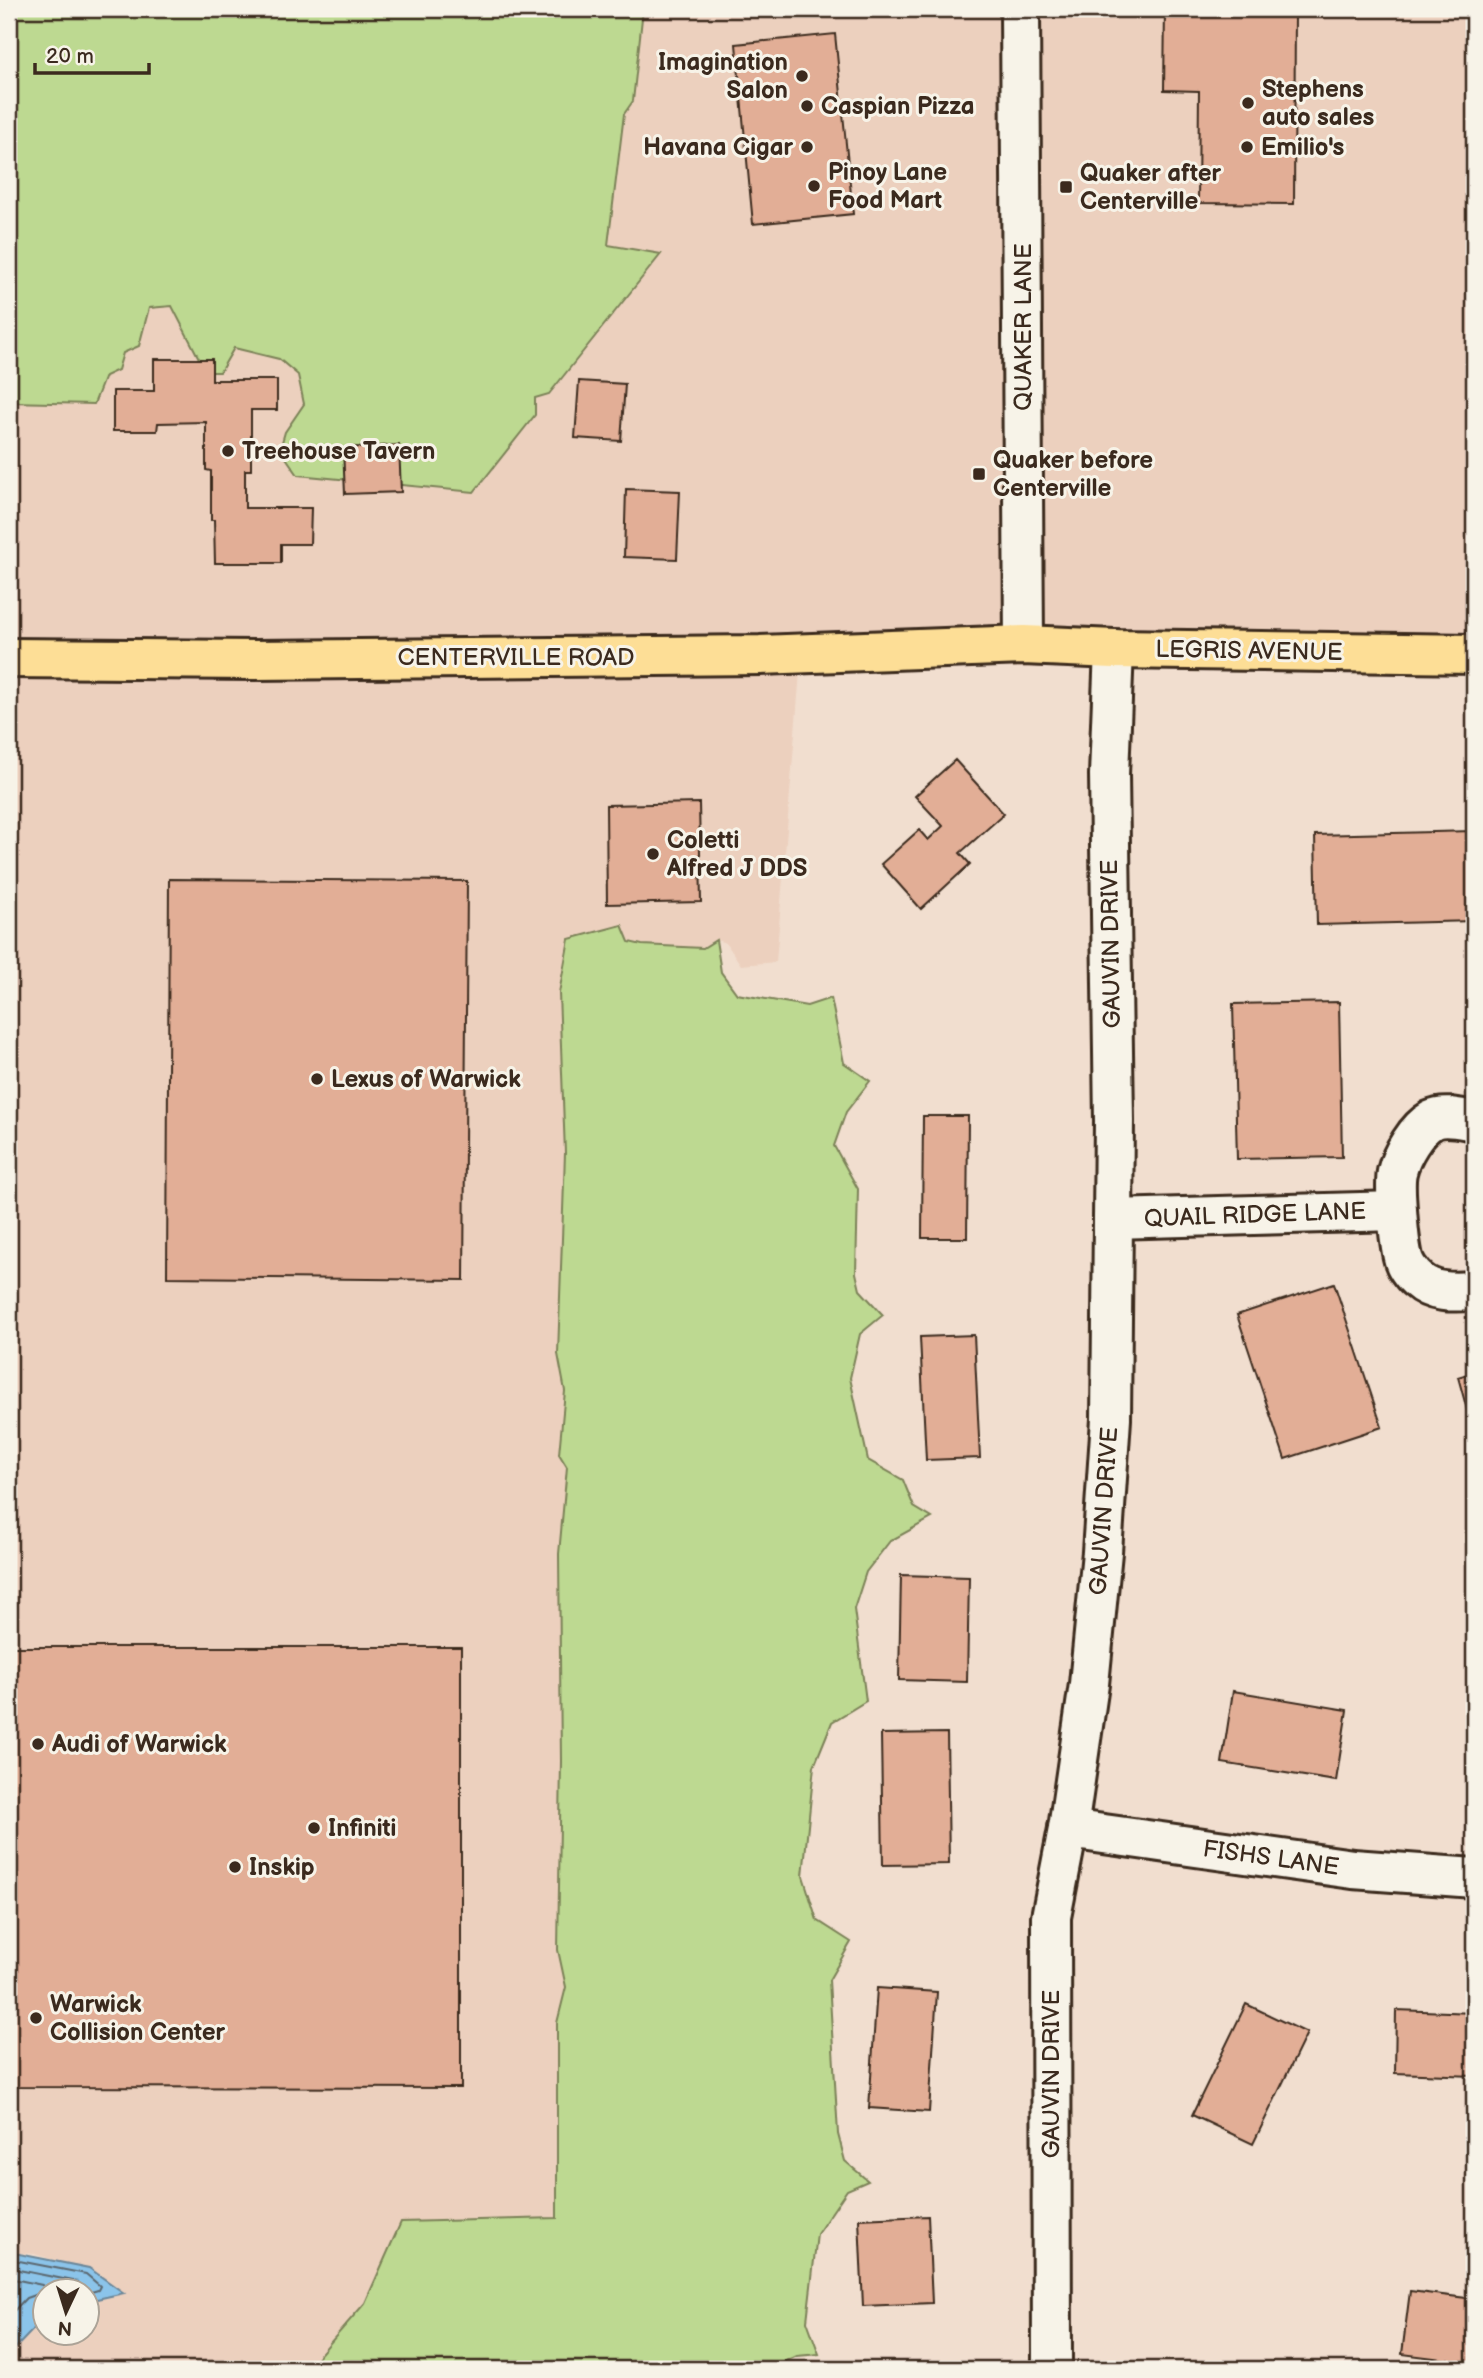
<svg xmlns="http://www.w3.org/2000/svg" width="1483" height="2378" viewBox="0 0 1483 2378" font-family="'Balsamiq Sans',sans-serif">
	<rect width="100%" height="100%" fill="#f1decf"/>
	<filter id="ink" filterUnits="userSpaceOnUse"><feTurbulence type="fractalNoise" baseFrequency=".0143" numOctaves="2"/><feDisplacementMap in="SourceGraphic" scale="14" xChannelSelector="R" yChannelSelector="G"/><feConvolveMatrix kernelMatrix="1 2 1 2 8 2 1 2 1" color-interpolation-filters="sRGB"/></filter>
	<g filter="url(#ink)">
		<polygon fill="#ecd0be" points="643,9 1474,9 1474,671 806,666 800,672 776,962 741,965 726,943 716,940 704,948 642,945 629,942 621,925 569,939 559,993 565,1153 558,1354 565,1391 559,1454 567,1467 559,1555 561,1761 558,1950 566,1987 557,2023 557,2219 401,2222 365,2303 315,2360 310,2369 9,2369 9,2344 45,2315 46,2332 88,2332 88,2290 77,2290 99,2273 34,2254 9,2252 9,402 94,404 105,376 118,370 123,353 139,346 149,308 172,306 206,371 220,372 233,348 279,359 298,375 304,404 285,432 535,398 660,254 608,245 624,114 633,101"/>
		<g fill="#bdd991" stroke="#7c8258" stroke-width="2">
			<polygon points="9,9 643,9 633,101 624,114 608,245 661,254 549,394 535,398 535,415 474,492 298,475 280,449 285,432 304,404 298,375 279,359 234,348 220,372 206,372 172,306 149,308 139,346 123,353 118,370 105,376 94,404 9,402"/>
			<polygon points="622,925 629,942 642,945 703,948 716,940 721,972 737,994 807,1006 831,998 844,1063 870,1081 846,1112 834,1146 858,1189 856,1273 860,1290 883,1315 860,1334 850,1378 868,1460 903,1480 914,1507 932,1518 890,1541 866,1572 854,1609 866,1701 832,1722 814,1766 803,1876 817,1920 851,1942 829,1980 838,2134 845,2161 868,2181 847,2190 817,2234 807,2321 819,2354 797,2356 769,2369 310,2369 315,2360 365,2303 401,2222 557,2218 557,2023 566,1987 558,1950 561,1761 559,1554 567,1467 559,1454 565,1391 558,1354 565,1153 559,993 569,939"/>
		</g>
		<polygon fill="#8bc4ea" stroke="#6b8698" stroke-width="2" points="9,2252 89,2268 124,2293 88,2301 88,2290 46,2290 45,2317 9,2355"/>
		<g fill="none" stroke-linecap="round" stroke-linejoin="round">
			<g stroke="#5b6870" stroke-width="2">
				<polyline points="9,2259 86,2274 100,2286 98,2290 88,2293"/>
				<polyline points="9,2268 78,2282 80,2286 76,2290"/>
				<polyline points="9,2278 42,2285 45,2289 43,2292 26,2298 9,2316"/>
			</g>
		</g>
		<g fill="#e2ae96" stroke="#3b2a1e" stroke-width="2">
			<polygon points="1165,9 1295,9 1294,204 1198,203 1199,91 1164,90"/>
			<polygon points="835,34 853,214 753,224 736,44"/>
			<polygon points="154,359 212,359 212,380 277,380 277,410 251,410 251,470 245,470 245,508 311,508 310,544 281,544 281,563 215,563 214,520 211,520 211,471 206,470 206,422 158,423 157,431 113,431 113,391 154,391"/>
			<polygon points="579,381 625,384 621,441 575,438"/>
			<polygon points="399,445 401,492 345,494 343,448"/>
			<polygon points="626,489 680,491 677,559 624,557"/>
			<polygon points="955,760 1004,814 960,853 970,864 921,909 881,864 919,830 928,840 943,826 915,796"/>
			<polygon points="699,803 701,902 607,904 606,805"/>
			<polygon points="1473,831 1474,921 1317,925 1315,835"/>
			<polygon points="169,879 467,881 464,1280 167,1277"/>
			<polygon points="1339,1002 1342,1157 1237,1159 1233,1004"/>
			<polygon points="923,1116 968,1116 967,1238 922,1238"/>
			<polygon points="1334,1283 1382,1427 1285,1459 1237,1315"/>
			<polygon points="974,1335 980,1458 926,1460 920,1337"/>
			<polygon points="1474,1372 1474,1435 1458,1377"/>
			<polygon points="901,1575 969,1577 967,1682 899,1680"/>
			<polygon points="9,1647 461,1647 461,2088 9,2087"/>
			<polygon points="1233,1691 1347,1710 1336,1781 1222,1763"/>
			<polygon points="947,1733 949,1864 883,1865 881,1734"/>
			<polygon points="877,1988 937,1992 929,2112 869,2108"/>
			<polygon points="1246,2004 1307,2033 1253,2144 1192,2115"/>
			<polygon points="1396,2010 1474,2013 1474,2076 1395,2073"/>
			<polygon points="928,2216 932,2303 863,2306 859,2219"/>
			<polygon points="1410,2291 1474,2299 1474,2363 1402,2354"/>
		</g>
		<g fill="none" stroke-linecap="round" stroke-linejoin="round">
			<g stroke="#3b2a1e" stroke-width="44">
				<g id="minor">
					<polyline points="1020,9 1024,645"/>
					<path d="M1474,1121c-12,-2 -30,-7 -42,-1 -16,9 -31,35 -35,52 -3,13 2,79 8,91 2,5 9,14 13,17 15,14 37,12 56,11"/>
					<polyline points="1113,1219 1397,1211"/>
					<polyline points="1068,1829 1353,1869 1474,1878"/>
					<polyline points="1052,2369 1051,1917 1068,1829 1089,1684 1102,1552 1111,1419 1114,1121 1109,775 1114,649"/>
				</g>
			</g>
			<g stroke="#3b2a1e" stroke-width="44">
				<polyline id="major" points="9,658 254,660 760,655 1024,645 1114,649 1474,654"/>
			</g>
			<use href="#minor" stroke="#f7f3e8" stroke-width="38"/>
			<use href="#major" stroke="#fdde96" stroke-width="38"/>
		</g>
	</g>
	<g fill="#3b2a1e" stroke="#f7f3e8" stroke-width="2.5">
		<circle cx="802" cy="76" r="7"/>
		<circle cx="1248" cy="103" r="7"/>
		<circle cx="807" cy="106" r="7"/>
		<circle cx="807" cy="147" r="7"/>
		<circle cx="1247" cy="147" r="7"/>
		<circle cx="814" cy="186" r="7"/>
		<rect x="1059" y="180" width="14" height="14" rx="3.5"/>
		<circle cx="228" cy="451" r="7"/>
		<rect x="972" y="467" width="14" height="14" rx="3.5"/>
		<circle cx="653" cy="854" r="7"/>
		<circle cx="317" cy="1079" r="7"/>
		<circle cx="38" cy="1744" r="7"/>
		<circle cx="314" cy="1828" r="7"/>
		<circle cx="235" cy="1867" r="7"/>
		<circle cx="36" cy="2018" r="7"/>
	</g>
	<g text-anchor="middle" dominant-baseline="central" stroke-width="6" stroke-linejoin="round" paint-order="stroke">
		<g font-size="24" font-weight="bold" fill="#3b2a1e" stroke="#f7f3e8" text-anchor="start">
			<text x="788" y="62" text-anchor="end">Imagination<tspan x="788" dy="28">Salon</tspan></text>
			<text x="1262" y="89">Stephens<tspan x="1262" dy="28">auto sales</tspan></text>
			<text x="821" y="106">Caspian Pizza</text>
			<text x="793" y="147" text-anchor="end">Havana Cigar</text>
			<text x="1261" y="147">Emilio's</text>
			<text x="828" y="172">Pinoy Lane<tspan x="828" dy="28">Food Mart</tspan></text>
			<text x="1080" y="173">Quaker after<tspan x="1080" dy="28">Centerville</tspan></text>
			<text x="242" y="451">Treehouse Tavern</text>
			<text x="993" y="460">Quaker before<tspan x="993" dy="28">Centerville</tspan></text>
			<text x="667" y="840">Coletti<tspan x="667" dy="28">Alfred J DDS</tspan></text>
			<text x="331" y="1079">Lexus of Warwick</text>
			<text x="52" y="1744">Audi of Warwick</text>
			<text x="328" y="1828">Infiniti</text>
			<text x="249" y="1867">Inskip</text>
			<text x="50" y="2004">Warwick<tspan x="50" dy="28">Collision Center</tspan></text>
		</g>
		<g font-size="24" fill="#3b2a1e" stroke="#f7f3e8">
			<text transform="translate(1023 327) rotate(-90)">QUAKER LANE</text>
			<text transform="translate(1249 651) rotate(1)">LEGRIS AVENUE</text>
			<text x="516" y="657">CENTERVILLE ROAD</text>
			<text transform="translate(1111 944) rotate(-91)">GAUVIN DRIVE</text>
			<text transform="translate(1255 1215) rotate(-2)">QUAIL RIDGE LANE</text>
			<text transform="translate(1104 1511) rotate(-86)">GAUVIN DRIVE</text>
			<text transform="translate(1271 1858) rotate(8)">FISHS LANE</text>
			<text transform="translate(1051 2074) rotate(-90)">GAUVIN DRIVE</text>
		</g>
	</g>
	<rect width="1483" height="2378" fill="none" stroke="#f7f3e8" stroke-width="35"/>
	<rect x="18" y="18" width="1448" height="2343" fill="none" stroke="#3b2a1e" stroke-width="2.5" filter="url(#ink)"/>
	<g transform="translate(66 2312) rotate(184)"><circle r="33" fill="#f7f3e8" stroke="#aca397" stroke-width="2"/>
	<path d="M0-5L12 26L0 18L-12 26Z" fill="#3b2a1e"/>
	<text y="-10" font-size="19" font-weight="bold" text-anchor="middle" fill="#3b2a1e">N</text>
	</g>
	<path d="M35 63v10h114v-10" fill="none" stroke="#3b2a1e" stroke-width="3.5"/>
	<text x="46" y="63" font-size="21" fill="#3b2a1e" stroke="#f7f3e8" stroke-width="5" paint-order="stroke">20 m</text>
</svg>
